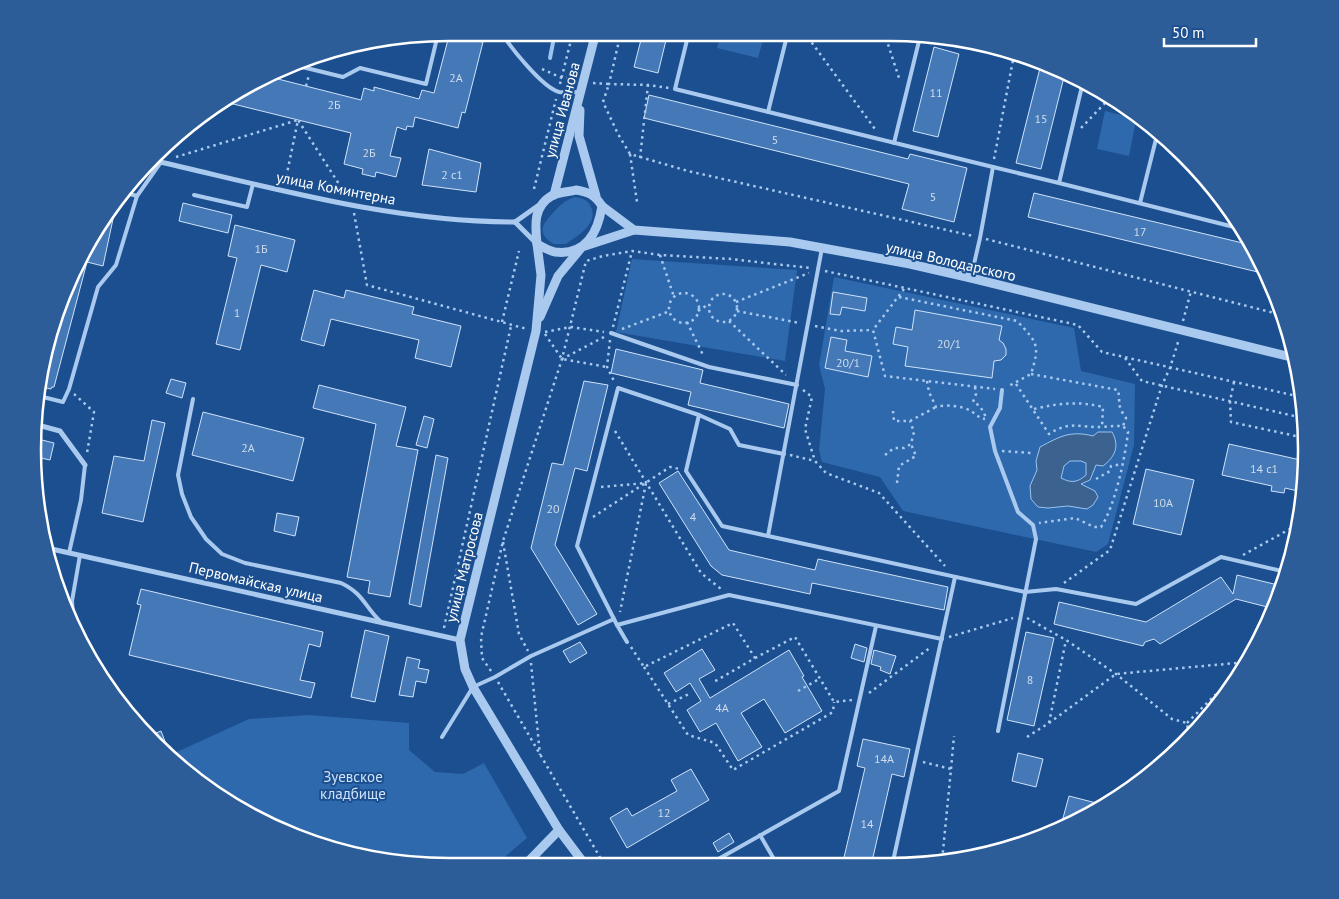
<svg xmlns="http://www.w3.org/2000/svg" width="1339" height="899" viewBox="0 0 1339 899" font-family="'PT Sans',sans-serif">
	<rect width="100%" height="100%" fill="#1b4f8f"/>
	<g fill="#2e69ad">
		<polygon points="721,33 765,33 758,58 717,48"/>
		<polygon points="1105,111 1133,118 1136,120 1129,156 1097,149"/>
		<path d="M575,197c8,1 13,3 16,10 8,17 -14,29 -25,37h-12c-17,-10 -13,-19 -1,-31 7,-8 12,-13 22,-16z"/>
		<polygon points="632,259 797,270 785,361 616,332"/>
		<polygon points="834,277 1074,328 1081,371 1135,384 1134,445 1108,544 1096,552 903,511 880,477 822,462 819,450 825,389 819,365"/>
		<polygon points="309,715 409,723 409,750 435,772 463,774 484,763 527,838 494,866 449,866 368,859 265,823 170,755 249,719"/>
	</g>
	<path fill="#3c6290" stroke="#9cc4f0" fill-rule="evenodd" d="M1098,432h14c8,14 3,25 -9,34l-7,-1 -6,15 -9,4 14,7 3,6 -5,8 -6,4 -19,-3 -20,2 -10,-1 -7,-8 -1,-13 7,-16 -1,-9 4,-14c19,-10 30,-17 53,-11zM1070,461h11l5,2v12c-9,8 -15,8 -25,3l3,-12z"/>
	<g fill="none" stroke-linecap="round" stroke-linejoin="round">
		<polyline stroke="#9cc4f0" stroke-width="4" points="550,58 555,32"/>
	</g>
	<g fill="#4478b7" stroke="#cfe3fa">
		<polygon points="450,32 479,32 477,41 483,42 465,113 462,112 458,128 415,117 413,127 407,126 406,130 397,127 390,156 401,158 396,177 376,172 375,177 362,174 363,169 344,164 351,133 221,101 270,77 361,100 364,88 374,91 374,87 419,99 422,90 434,93"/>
		<polygon points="643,32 668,32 658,73 634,67"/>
		<polygon points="934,47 959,54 938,137 913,131"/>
		<polygon points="1041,64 1065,73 1041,169 1016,163"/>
		<polygon points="649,95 908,159 910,154 967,168 954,222 902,209 909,184 644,118"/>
		<polygon points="429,149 481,163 476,192 422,185"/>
		<polygon points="1034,193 1251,245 1266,274 1028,217"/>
		<polygon points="183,203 232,215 228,233 179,221"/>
		<polygon points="114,204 116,205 103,266 87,262 54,387 52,387 51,389 42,387 64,290"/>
		<polygon points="235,225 295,240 287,272 261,265 240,350 216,344 237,258 228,256"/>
		<polygon points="314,290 344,298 346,290 414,307 412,314 461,326 451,367 415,358 419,340 331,319 324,346 301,340"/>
		<polygon points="833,292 867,298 865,311 842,307 840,315 830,314"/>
		<polygon points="915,310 1002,326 999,340 1003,343 1006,349 1006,355 1001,360 994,361 992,378 905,366 908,347 893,344 896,327 912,330"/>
		<polygon points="831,337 847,340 845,351 872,356 868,377 825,368"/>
		<polygon points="616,349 703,370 700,383 789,404 784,428 688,405 691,392 611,373"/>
		<polygon points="171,379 186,383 182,398 166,393"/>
		<polygon points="584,381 608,385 587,471 575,468 555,545 597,614 578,625 531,548 552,463 563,465"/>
		<polygon points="319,385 406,407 396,446 418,450 390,597 368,593 370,581 347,577 376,424 313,408"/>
		<polygon points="203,412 304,438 293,481 192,455"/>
		<polygon points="424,416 434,419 427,448 416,445"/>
		<polygon points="152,420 165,423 143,522 102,513 114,456 144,461"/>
		<polygon points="34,438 54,443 50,460 36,457"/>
		<polygon points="1229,444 1305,461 1302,492 1285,488 1284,493 1271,491 1272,486 1222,475"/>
		<polygon points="436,455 448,458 421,607 409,604"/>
		<polygon points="1146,469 1194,480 1181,535 1133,524"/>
		<polygon points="678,471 729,550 815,570 818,559 948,587 944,610 812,583 810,594 722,575 711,566 659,483"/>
		<polygon points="277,513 299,517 295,536 274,531"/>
		<polygon points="1237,575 1282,586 1275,609 1236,599 1160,644 1154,639 1145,642 1143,646 1054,624 1059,602 1146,622 1221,577 1233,594"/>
		<polygon points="141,589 323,632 320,647 309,644 300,680 315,683 311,698 129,655 141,605 137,604"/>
		<polygon points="365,630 389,636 375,702 351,697"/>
		<polygon points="1026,632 1054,638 1034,726 1007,720"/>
		<polygon points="580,642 587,653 570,663 563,651"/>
		<polygon points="855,644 867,648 864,662 851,658"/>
		<polygon points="702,649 715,670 699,679 710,698 789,650 804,676 802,677 822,711 785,733 764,699 741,713 762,747 738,761 716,723 700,732 687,710 701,701 690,683 676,692 664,673"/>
		<polygon points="874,650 896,656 890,674 880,670 881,667 871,664"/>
		<polygon points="407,657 420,660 418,668 429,670 426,683 416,681 413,697 399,695"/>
		<polygon points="161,731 166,744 158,747 149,736"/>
		<polygon points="863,739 910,749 904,777 892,774 871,866 842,866 865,768 857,766"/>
		<polygon points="1018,753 1043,759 1036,787 1012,781"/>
		<polygon points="691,769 709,800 627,848 610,818 627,808 632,816 677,791 671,780"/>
		<polygon points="1069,796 1104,805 1060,829"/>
		<polygon points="729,833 734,842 718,852 713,843"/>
	</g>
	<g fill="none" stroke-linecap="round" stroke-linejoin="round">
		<g stroke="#a9c9ee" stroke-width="2.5" stroke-dasharray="2.5 4" stroke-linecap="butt">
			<polyline points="621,32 609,84 648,85 669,88"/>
			<polyline points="804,32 875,129"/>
			<polyline points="884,32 900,81"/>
			<polyline points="542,69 562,78 575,80"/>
			<polyline points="593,83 609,84 603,102 618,134 630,154 688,171 973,236"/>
			<polyline points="560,84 573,32"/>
			<polyline points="306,86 309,75"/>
			<polyline points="1081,128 1108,100"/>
			<polyline points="630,154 637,202"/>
			<polyline points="176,157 298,120"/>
			<polyline points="640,158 648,85"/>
			<polyline points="994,159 1014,55"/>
			<polyline points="285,183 298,120 346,195"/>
			<polyline points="534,189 556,99"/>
			<polyline points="354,213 367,285 527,329"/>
			<polyline points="986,239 1282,315"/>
			<polyline points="660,255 674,297"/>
			<polyline points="825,271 1078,325 1102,352 1301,397"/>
			<polyline points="904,289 873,330 885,376 995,389"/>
			<circle cx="684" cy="308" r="15"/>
			<circle cx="723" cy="308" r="14"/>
			<path d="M899,297l118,24c21,22 23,24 14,53l-24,13"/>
			<polyline points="736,302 809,273"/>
			<polyline points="698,311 709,304"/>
			<polyline points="737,311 800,323"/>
			<polyline points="729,321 786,375"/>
			<polyline points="1183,321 1191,291"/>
			<polyline points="502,322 519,251"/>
			<polyline points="687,322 704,357"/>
			<polyline points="815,326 841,331 873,330"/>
			<polyline points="613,327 632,251"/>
			<polyline points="622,329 670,311"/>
			<polyline points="545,332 571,327 604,332"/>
			<polyline points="545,334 562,359 607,367"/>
			<polyline points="604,337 562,359 586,261 603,256 632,251 660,255 731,259 810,268"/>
			<polyline points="610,340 607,367 615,383"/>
			<polyline points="1125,358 1142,381 1303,418"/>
			<path d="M1031,374l87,16c3,14 -2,14 8,28l-3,8"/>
			<path d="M927,381l2,11 7,15c10,-3 26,-1 35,4 6,4 8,7 14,8"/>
			<polyline points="1234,382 1230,401 1231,422 1305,438"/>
			<path d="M1016,384l33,50c21,-14 32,-6 54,-7 7,-1 13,-1 20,-1l5,6c-3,26 -13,74 -27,95h-7l-19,-9 -36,5"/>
			<polyline points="975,387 976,394 973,402 980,406 987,419"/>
			<polyline points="803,390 812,397 805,429 815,461 826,473 879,493 945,566"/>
			<polyline points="74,394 94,412 87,453"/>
			<path d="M1034,409c25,-6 45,-8 69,-2l-1,20"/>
			<polyline points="893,411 894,421 910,421 936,407"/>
			<polyline points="615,431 701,573 721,589"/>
			<polyline points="1002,451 1031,453"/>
			<polyline points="790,455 815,461"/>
			<polyline points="885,455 894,448 904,448 911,444 914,432 910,421"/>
			<polyline points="1096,479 1110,471 1111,466 1122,464"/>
			<polyline points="897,483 899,466 916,456 911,444"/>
			<polyline points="601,487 646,483 620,612"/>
			<polyline points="593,517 670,467 680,469"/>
			<polyline points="503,542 519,634 528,651"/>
			<polyline points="1243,555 1299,524"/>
			<polyline points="1064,583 1110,550 1162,385 1170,368 1179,339"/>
			<polyline points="1027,618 1066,640 1116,674 1172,719 1187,723 1189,738"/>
			<polyline points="444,628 511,326"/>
			<polyline points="949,637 1013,618"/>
			<polyline points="631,647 644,667 733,623 755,658 712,683"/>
			<polyline points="755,658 795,637 834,702 853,700"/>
			<polyline points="531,663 540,755"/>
			<polyline points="644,667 688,735 715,743 733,770 833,712 834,702"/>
			<polyline points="491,671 482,658 481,637 503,541 562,359"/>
			<polyline points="498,682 605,866"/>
			<polyline points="798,691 819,679"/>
			<polyline points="869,693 931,647"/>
			<polyline points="668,704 691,693"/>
			<polyline points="1049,723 1066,640"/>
			<polyline points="1187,723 1215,695 1226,694"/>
			<polyline points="1027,737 1049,723 1116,674 1247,662"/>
			<polyline points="923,762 951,769 942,861"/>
			<polyline points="951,769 954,736"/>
		</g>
		<g stroke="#a9c9ee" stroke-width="4">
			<path d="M501,32c10,16 41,55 58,60 6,1 14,0 20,0"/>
			<polyline points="689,32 675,89 993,167"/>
			<polyline points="294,65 343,77 360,68 426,84 438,34"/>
			<polyline points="768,112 788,32"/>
			<polyline points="894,143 919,41"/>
			<polyline points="1059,183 1242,229"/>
			<polyline points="123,192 137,196"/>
			<polyline points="194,195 247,207 253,184"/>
			<polyline points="1140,203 1157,135"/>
			<polyline points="822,248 768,536 1025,592 1056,589 1136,604 1221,557 1286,572"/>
			<polyline points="971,277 980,238 993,167 1059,183 1083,82"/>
			<polyline points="611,333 709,367 797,385"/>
			<polyline points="39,396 63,402 69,389 98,287 116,265 137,196 161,162"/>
			<path d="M193,399l-15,76 4,19 9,23 15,22 16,15 23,9 96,20c23,11 23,23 40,39"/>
			<polyline points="699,415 730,429 739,445 784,454"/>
			<polyline points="69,553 81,500 85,465"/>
			<polyline points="73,616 72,601 80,555"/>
			<polyline points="617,625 729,595 942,639"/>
			<polyline points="627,642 617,625 577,546 618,388 699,415 686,471 722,526 768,536"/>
			<polyline points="998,731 1036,539 1033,525 1018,512 995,451 990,427 1000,408 1002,390"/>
			<polyline points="442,737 473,687 495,677 531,656 614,619"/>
			<polyline points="760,835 778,866"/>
			<polyline points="706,866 839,791 876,626"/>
			<polyline points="892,866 955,577"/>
		</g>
		<g stroke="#a9c9ee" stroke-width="5">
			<path d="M156,161c118,27 236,61 359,61"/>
			<polyline points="515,222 539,205"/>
			<polyline points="515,222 536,243"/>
			<polyline points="34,424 60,431 85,465"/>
			<polyline points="47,548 460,640"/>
		</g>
		<g stroke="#a9c9ee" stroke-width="9">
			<polyline points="580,110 579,136 596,196"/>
			<path d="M576,190c13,2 19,5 26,16 -4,26 -16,50 -47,46 -6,-1 -12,-5 -18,-8 -2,-19 -4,-38 16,-49 7,-3 16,-3 23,-5z"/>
			<polyline points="554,195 596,32"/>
			<polyline points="602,206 634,230 790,242 910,264 971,278 1295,358"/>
			<polyline points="537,244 541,275 536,331 460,640 465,669 473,687 559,830 586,866"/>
			<polyline points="540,317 558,276 582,247 634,230"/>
			<polyline points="524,866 559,830"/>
		</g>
	</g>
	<g text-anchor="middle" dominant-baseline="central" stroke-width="4" stroke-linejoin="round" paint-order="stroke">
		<g font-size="12" fill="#d0dded">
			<text x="456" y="77">2А</text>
			<text x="936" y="92">11</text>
			<text x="334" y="104">2Б</text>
			<text x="1041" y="118">15</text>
			<text x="775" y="139">5</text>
			<text x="369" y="152">2Б</text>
			<text x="452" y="174">2 с1</text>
			<text x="933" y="196">5</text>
			<text x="1140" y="231">17</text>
			<text x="261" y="248">1Б</text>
			<text x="237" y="312">1</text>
			<text x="949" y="343">20/1</text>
			<text x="848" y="362">20/1</text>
			<text x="248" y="447">2А</text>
			<text x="1264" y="468">14 с1</text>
			<text x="1163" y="502">10А</text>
			<text x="553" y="508">20</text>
			<text x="693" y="516">4</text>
			<text x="1030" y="679">8</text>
			<text x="722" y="707">4А</text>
			<text x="884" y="758">14А</text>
			<text x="664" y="812">12</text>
			<text x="867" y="823">14</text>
		</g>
		<g font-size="15" fill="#fff" stroke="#1b4f8f">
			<text transform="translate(562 110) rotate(-75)">улица Иванова</text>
			<text transform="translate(336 188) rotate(11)">улица Коминтерна</text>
			<text transform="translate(951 261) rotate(13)">улица Володарского</text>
			<text transform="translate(464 567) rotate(-76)">улица Матросова</text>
			<text transform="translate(256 582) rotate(13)">Первомайская улица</text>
		</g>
		<g font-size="15" fill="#cfe3fa" stroke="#1b4f8f">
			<text x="353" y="776">Зуевское<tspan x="353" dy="17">кладбище</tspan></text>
		</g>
	</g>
	<path d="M0 0H1339V899H0ZM449 41H890A408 408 0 0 1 1298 449V450A408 408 0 0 1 890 858H449A408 408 0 0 1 41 450V449A408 408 0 0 1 449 41Z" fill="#2d5d98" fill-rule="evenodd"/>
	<path fill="none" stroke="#fff" stroke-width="2.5" d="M449 41H890A408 408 0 0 1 1298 449V450A408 408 0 0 1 890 858H449A408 408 0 0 1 41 450V449A408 408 0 0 1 449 41Z"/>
	<path d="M1164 38v8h92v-8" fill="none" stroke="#ffffff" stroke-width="2.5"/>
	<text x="1172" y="38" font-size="15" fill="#ffffff" stroke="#1b4f8f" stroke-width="4" paint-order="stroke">50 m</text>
</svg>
